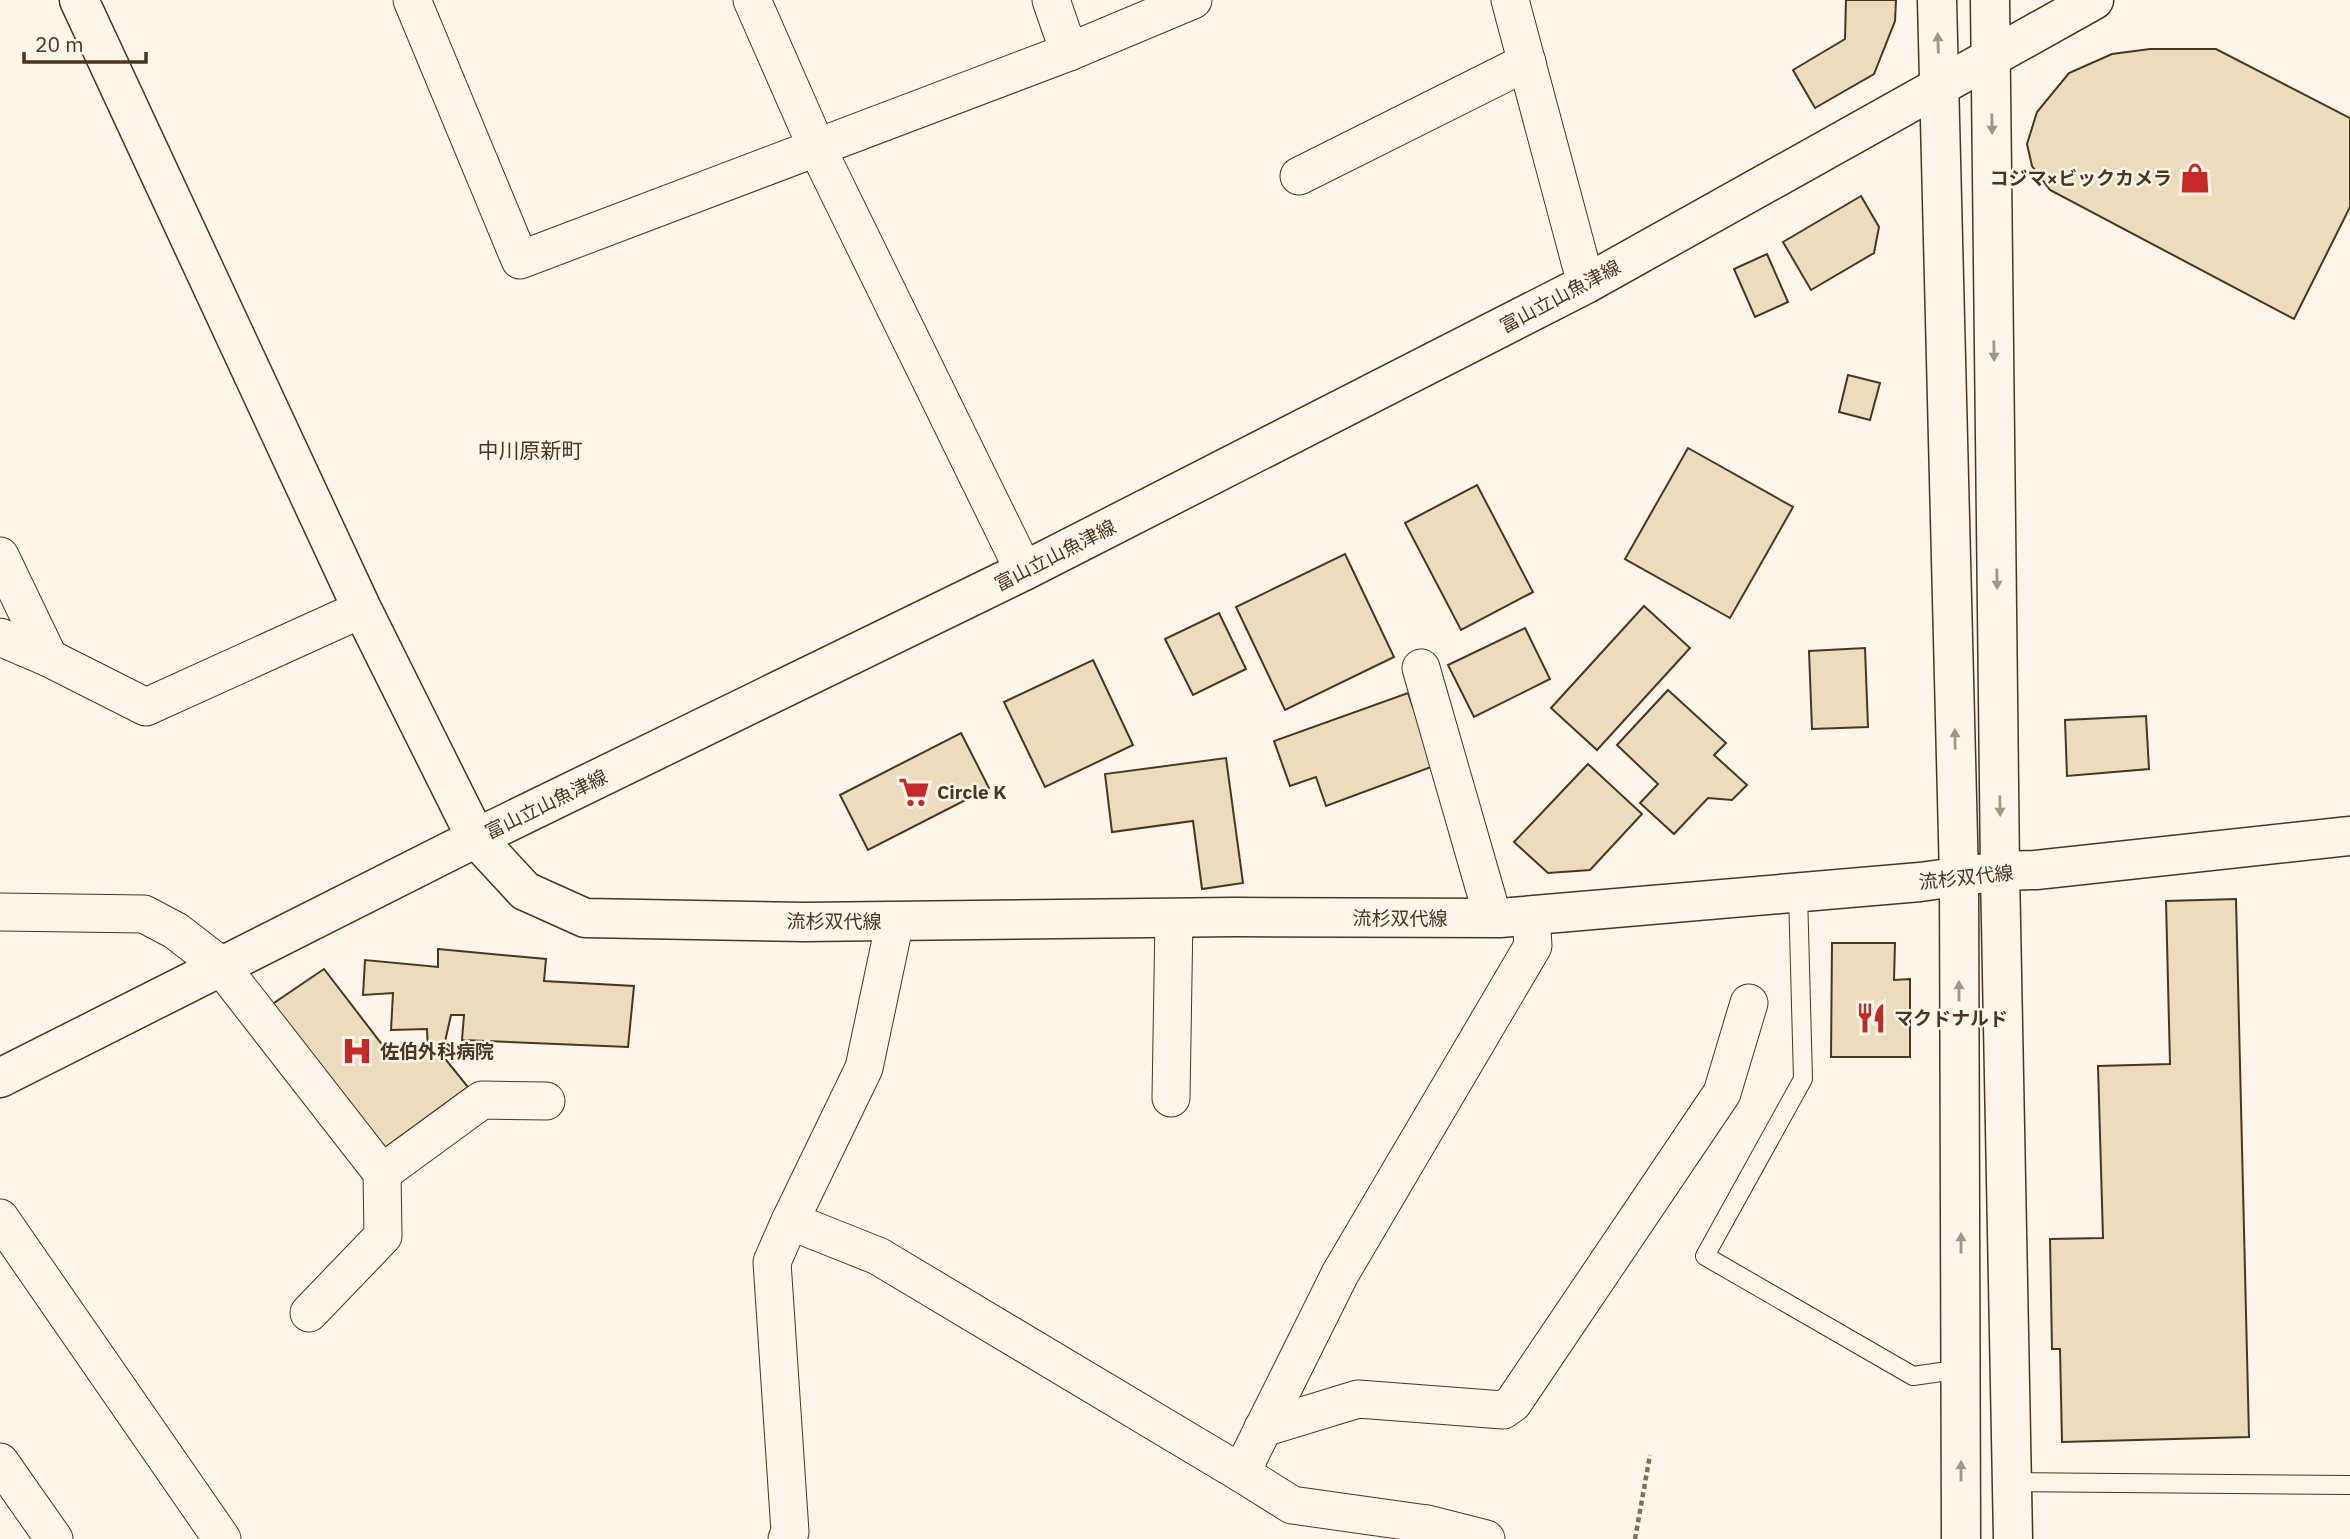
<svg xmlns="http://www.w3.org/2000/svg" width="2350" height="1539" viewBox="0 0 2350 1539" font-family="'IBM Plex Sans','Noto Sans JP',sans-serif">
	<rect width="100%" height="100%" fill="#fbf6e9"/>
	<g fill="#ecdcbc" stroke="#4a3520" stroke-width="2">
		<polygon points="1846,0 1896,0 1895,21 1874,74 1815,108 1793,70 1845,39"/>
		<polygon points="2150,49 2216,49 2350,118 2350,207 2294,319 2050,190 2032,166 2027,144 2037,112 2069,73 2112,54"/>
		<polygon points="1861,196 1879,227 1874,253 1811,290 1783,242"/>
		<polygon points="1767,254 1788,302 1755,317 1734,269"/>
		<polygon points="1848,375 1880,383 1870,420 1839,412"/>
		<polygon points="1688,448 1793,507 1730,618 1625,559"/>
		<polygon points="1477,485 1533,592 1461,630 1405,523"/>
		<polygon points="1345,554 1394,657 1285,710 1236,607"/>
		<polygon points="1644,606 1690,648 1597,750 1551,708"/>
		<polygon points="1219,613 1246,669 1193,695 1165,639"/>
		<polygon points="1525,628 1550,679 1474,717 1448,665"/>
		<polygon points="1865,648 1868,727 1812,729 1809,651"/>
		<polygon points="1093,660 1133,745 1045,787 1004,702"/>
		<polygon points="1668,690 1726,743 1714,755 1747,785 1732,800 1708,798 1674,834 1640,803 1658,784 1617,745"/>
		<polygon points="1408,693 1434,766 1326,806 1316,777 1290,786 1274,741"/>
		<polygon points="2146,716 2149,769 2067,776 2065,720"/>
		<polygon points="961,733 989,788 868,850 840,795"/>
		<polygon points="1226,758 1243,883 1202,889 1193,821 1112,832 1105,774"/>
		<polygon points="1588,764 1642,814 1590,870 1548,873 1514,842"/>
		<polygon points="2236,899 2249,1437 2062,1442 2060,1349 2052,1349 2050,1239 2103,1238 2098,1066 2170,1064 2166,901"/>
		<polygon points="1832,943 1895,943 1894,980 1910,979 1910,1057 1831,1057"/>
		<polygon points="438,949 546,959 544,981 634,986 628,1047 462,1040 464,1015 451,1015 442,1055 468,1087 383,1149 271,1005 324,969 384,1047 428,1054 427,1029 391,1030 393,993 363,995 365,960 438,967"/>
	</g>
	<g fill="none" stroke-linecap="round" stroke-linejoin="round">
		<g stroke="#4a3520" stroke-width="20">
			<g id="service">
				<polyline points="1798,893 1803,1079 1705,1256 1913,1376 1962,1369"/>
				<polyline points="2012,1482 2350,1485"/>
			</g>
		</g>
		<g stroke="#4a3520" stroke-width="39">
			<g id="minor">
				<polyline points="412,0 520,260 1069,52 1193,0"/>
				<polyline points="752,0 817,148 1024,571"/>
				<polyline points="1051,0 1069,52"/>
				<polyline points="1510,0 1586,284"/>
				<polyline points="1299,176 1527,62"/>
				<polyline points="0,556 49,658"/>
				<polyline points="0,637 49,658 146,707 362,609"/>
				<polyline points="1421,668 1493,918"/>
				<polyline points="0,912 144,914 176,931 220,965 382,1173 383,1236 309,1313"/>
				<polyline points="1171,1098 1174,918"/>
				<polyline points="382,1173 482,1100 546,1101"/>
				<polyline points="0,1218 222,1539"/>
				<polyline points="790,1221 864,1068 895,921"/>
				<polyline points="1263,1428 1358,1399 1503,1410 1513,1403 1722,1093 1749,1003"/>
				<polyline points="0,1462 54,1539"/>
				<polyline points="1241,1473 1292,1505 1427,1524 1420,1539"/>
				<polyline points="1427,1524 1486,1539"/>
				<polyline points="787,1539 790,1532 772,1262 790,1221 878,1256 1241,1473 1340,1274 1533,946 1531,916"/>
			</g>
		</g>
		<g stroke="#4a3520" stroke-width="41">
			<g id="tertiary">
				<polyline points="79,0 362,609 476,838"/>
				<polyline points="1937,0 1959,878 1961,1539"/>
				<polyline points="1990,0 2000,871 2013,1539"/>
			</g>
		</g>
		<g stroke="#4a3520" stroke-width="41">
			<polyline id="secondary" points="476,838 525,891 585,918 804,922 1235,917 1500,918 1920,882 2000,871 2036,870 2350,836"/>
		</g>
		<g stroke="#4a3520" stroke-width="41">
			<polyline id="primary" points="0,1078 476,838 1024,571 1586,284 2094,0"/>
		</g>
		<polyline stroke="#7f6f5c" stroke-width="4.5" stroke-dasharray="5 3.5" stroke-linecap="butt" points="1635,1539 1650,1455"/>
		<use href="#service" stroke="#fbf6e9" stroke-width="18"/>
		<use href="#minor" stroke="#fbf6e9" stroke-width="37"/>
		<use href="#tertiary" stroke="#fbf6e9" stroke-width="38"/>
		<use href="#secondary" stroke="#fbf6e9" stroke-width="38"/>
		<use href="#primary" stroke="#fbf6e9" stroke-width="38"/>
	</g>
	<defs><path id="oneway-solid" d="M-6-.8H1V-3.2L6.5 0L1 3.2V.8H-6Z" transform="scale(1.75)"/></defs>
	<g fill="#a29684">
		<use href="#oneway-solid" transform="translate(1938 43) rotate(-92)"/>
		<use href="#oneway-solid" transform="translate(1992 124) rotate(89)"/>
		<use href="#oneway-solid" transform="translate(1994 351) rotate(89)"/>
		<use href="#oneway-solid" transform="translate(1997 579) rotate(89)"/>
		<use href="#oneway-solid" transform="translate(1955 739) rotate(-91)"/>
		<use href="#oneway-solid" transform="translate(2000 806) rotate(89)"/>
		<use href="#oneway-solid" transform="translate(1959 991) rotate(-90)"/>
		<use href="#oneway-solid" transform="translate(1961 1243) rotate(-90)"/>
		<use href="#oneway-solid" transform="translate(1961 1471) rotate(-90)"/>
	</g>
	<defs>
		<g id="shop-bare" transform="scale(2.415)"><path d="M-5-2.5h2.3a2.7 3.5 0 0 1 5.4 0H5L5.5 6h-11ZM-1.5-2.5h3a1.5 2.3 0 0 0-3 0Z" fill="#c62828" stroke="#fbf6e9" stroke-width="2.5" paint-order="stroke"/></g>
		<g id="supermarket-bare" transform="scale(2.415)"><path d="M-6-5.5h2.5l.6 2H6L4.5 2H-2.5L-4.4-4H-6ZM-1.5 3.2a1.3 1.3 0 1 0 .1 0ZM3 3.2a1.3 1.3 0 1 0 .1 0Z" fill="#c62828" stroke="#fbf6e9" stroke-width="2.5" paint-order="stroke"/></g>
		<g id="restaurant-bare" transform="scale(2.415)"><path d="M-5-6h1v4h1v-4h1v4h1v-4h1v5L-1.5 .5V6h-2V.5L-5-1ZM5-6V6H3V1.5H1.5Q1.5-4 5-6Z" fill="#c62828" stroke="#fbf6e9" stroke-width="2.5" paint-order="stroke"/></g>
		<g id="hospital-bare" transform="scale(2.415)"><path d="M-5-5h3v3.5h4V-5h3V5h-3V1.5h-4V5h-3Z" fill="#c62828" stroke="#fbf6e9" stroke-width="2.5" paint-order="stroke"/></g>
	</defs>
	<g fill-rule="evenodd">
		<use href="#shop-bare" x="2195" y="178"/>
		<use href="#supermarket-bare" x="914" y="792"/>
		<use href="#restaurant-bare" x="1871" y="1018"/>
		<use href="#hospital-bare" x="357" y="1051"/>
	</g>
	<g text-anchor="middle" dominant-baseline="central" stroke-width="5" stroke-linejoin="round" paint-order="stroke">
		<g font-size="19" font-weight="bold" fill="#4a3520" stroke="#fbf6e9" text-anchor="start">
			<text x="2172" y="178" text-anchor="end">コジマ×ビックカメラ</text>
			<text x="937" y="792">Circle K</text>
			<text x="1894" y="1018">マクドナルド</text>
			<text x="380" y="1051">佐伯外科病院</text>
		</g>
		<g font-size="19" fill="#4a3520" stroke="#fbf6e9">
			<text transform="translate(1560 296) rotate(-28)">富山立山魚津線</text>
			<text transform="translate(1055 555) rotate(-27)">富山立山魚津線</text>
			<text transform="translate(546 804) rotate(-26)">富山立山魚津線</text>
			<text transform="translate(1966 877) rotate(-6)">流杉双代線</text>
			<text x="1400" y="918">流杉双代線</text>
			<text x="834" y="921">流杉双代線</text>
		</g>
		<g font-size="21" fill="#4a3520" stroke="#fbf6e9">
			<text x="530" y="450">中川原新町</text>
		</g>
	</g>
	<path d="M24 52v10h122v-10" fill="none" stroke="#4a3520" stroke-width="3.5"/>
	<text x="35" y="52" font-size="21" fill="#4a3520" stroke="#fbf6e9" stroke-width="5" paint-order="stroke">20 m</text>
</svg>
